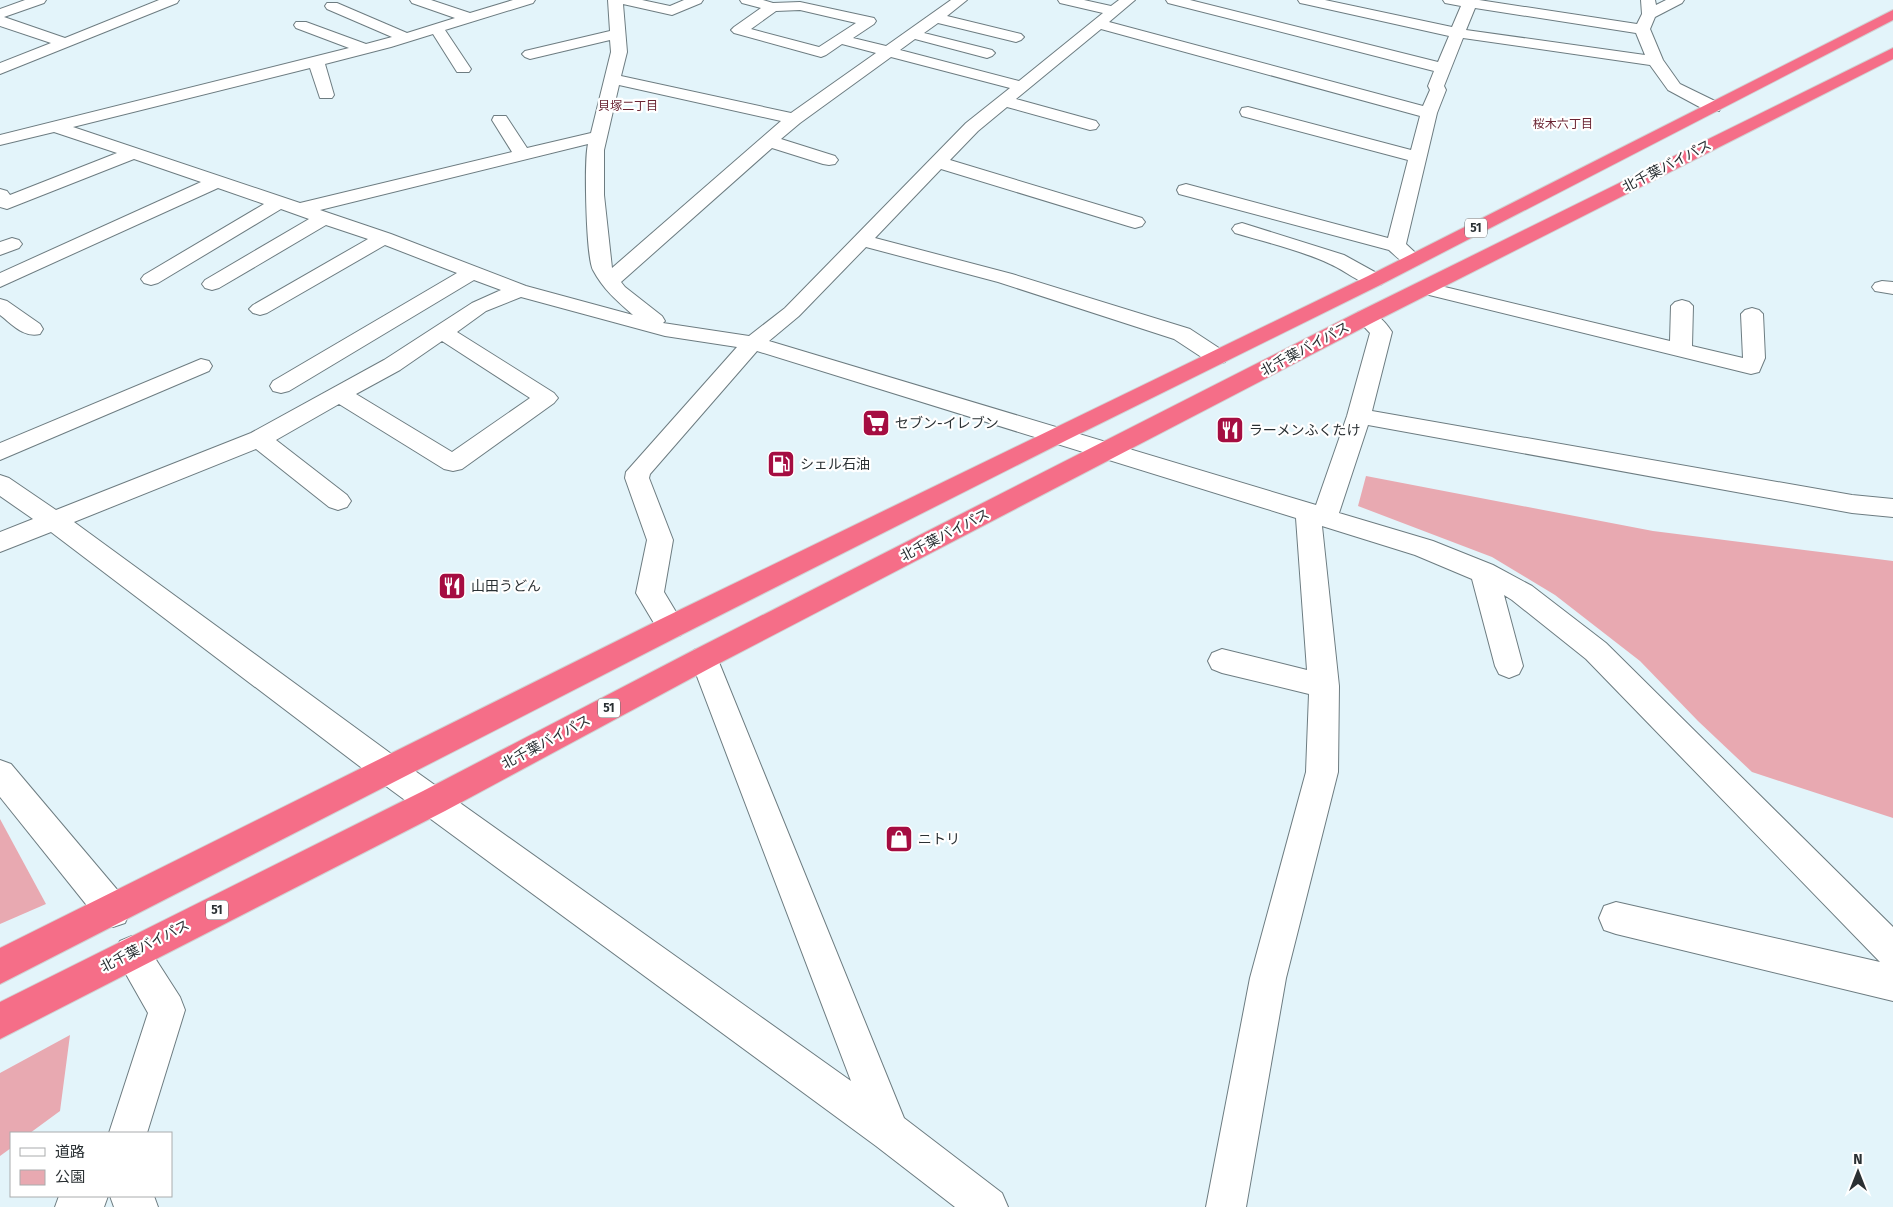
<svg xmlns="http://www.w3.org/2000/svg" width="1893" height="1207" viewBox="0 0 1893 1207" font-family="'Fira Sans','Noto Sans JP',sans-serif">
	<rect width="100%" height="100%" fill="#e3f4fa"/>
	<g fill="#e8a9b1">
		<polygon points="1366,476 1653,531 1893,561 1893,818 1752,772 1698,721 1640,661 1555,595 1492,557 1358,506"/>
		<polygon points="0,819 46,904 0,924"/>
		<polygon points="70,1035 60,1111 30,1133 11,1133 11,1148 0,1156 0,1073"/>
	</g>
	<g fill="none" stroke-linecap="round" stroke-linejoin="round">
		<g stroke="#6d7c81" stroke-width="2">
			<g id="minor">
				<polygon points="25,0 46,0 44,3 4,17 65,38 159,0 179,0 177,3 0,74 0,63 51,43 0,26 0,9"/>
				<path d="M410,0h21l39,13 43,-13h22l-2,3 -88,27 26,39 -2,3h-12l-24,-38 -42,13 -66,17 9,31 -2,3h-12l-10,-30 -237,59 227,76 212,-51 -20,-32 2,-4h12l21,32 64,-15 20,-81 -1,-12 -80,19 -5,-2 -3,-3 3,-3 85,-20 -2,-31h34l28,6 14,-6h19l-2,3 -29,12 -49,-11 4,48 -6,24 170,37 85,-60 -34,-9 -16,11 -5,2 -87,-24 -3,-3 3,-3 27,-19 -19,-5 -2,-3h23l10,3 27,-1 74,16 2,3 -2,3 -21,14 33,8 65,-46h16l-20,16 74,18 3,3 -3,3 -5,2 -78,-19 -14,10 68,17 3,3 -3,3 -5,2 -72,-19 -15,11 119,31 84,-68 -43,-10 -2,-3h26l27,6 8,-6h16l-26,22 314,84 7,-16 -2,-4 6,-15 -266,-68 -2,-3h24l248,62 11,-26 -144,-32 -5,-1 -2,-3h27l127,27 9,-21 -16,-3 -2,-3h36l158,24 5,-10 -1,-14h14l1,5 10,-5h18l-2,3 -27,14 -5,12 13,31 17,24 39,19 2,4 -2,4h-12l-39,-21 -18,-25 -187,-27 -19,48 2,4 -9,23 -31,131 17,16 -3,4c-14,4 -21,-5 -31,-14l-210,-56 -2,-4 2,-4 7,-2 202,54 20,-78 -166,-44 -2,-4 2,-4 6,-1 163,43 9,-34 -319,-87 -85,70 80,22 3,4 -3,4 -6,1 -83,-23 -29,24 -28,29 192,58 3,4 -3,4 -7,2 -7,-2 -187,-57 -66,69 137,36 178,55 35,23 3,5 -3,5 -8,2 -8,-2 -35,-23 -176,-57 -132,-35 -67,69 -30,25 547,164 31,-89 23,-83 -15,-16 3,-5c16,-3 26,8 34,20l-20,79 480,84 41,4v18l-41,-4 -484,-88 -29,88 94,28 60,24 39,21 74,57 287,284v74l-277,-67 -12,-4 -5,-12 5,-12 12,-4 264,60 -294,-303 -74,-59 -8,-5 19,71 -4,8 -10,4 -10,-4 -4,-8 -23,-87 -57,-24 -93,-29 17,160 -1,86 -52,206 -40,229h-40l44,-229 56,-206 3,-78 -87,-21 -10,-4 -4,-8 4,-8 10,-4 85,21 -11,-152 -539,-167 -107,123 -1,4 24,62 -9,52 21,35 -4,8 -10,3 -10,-3 -25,-42 11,-53 -22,-62 1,-6 111,-125 -72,-11 -144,-39 -35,14 -29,21 97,61 4,5 -4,5 -92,66 -9,2 -9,-2 -105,-65 -63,36 71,55 4,6 -4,6 -9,3 -9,-3 -73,-58 -182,73 327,239 450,320 -161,-423 4,-8 10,-3 10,3 190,468 98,75 6,14h-53l-79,-61 -497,-365 -328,-249 -51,20v-20l33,-13 -33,-23v-21l9,3 47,32 195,-77 133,-73 88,-57 29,-13 -27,-10 -185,111 -8,2 -8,-2 -3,-5 3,-5 184,-108 -72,-28 -118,68 -7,2 -7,-2 -4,-4 4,-4 115,-66 -42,-14 -107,63 -7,2 -7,-2 -3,-4 3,-4 104,-61 -28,-10 -123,74 -7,2 -7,-2 -3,-4 3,-4 120,-71 -46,-16 -218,99v-14l201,-91 -67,-23 -127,50 -7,-2v-18l7,2 3,4 107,-42 -63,-21 -54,13v-10l349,-87 -53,-20 -2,-3 2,-3h10l60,22 26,-7 -65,-28 -2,-3 2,-3h10l70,30 48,-15 -43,-15zM1475,8l161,25 9,22 -179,-25zM800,10l56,13 -37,24 -68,-18 25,-18zM891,57l119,31 -44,35 -181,185 -36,28 -86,-13 2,-2 -3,-5 -37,-29 -4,-5 151,-134 51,16 6,1 6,-1 3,-4 -3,-4 -54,-17 19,-16zM619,85l162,36 -169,147 -8,-73v-45zM588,144c-4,16 -2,113 5,126 10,19 24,31 40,45l-107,-29 -135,-52 -71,-24zM442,341l88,57 -78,54 -96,-58 44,-24z"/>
				<path d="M1242,223l102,32 38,21 3,4 -3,4c-18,5 -35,-13 -52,-20 -27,-13 -65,-22 -95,-31l-3,-4 3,-4z"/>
				<polygon points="12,238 19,240 22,244 19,248 0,255 0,242"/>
				<polygon points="1882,281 1893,282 1893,294 1875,291 1872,287 1875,283"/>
				<polygon points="1424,282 1670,341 1671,306 1675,302 1682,300 1689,302 1693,306 1692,346 1743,358 1741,314 1745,310 1752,308 1759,310 1763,314 1765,358 1759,372 1751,374 1417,292 1414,288 1417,284"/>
				<path d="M0,299l7,2 33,23 3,5 -3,5c-17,4 -28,-10 -40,-19z"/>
				<polygon points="201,359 209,361 212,366 209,371 0,460 0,443"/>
				<polygon points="0,760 11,764 125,899 130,911 125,923 113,927 101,923 0,797"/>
				<polygon points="132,936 144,941 180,997 185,1010 147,1133 109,1133 148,1013 114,953 120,941"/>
				<polygon points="59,1196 108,1196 104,1207 55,1207"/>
				<polygon points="110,1196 154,1196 158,1207 114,1207"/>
			</g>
		</g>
		<g stroke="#d0d1d2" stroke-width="2">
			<g id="highway">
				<polygon points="1893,10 1893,20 1382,284 1065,441 681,635 0,984 0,948 661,619 1368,276"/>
				<polygon points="1893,48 1893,59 1374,322 714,666 445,811 0,1039 0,1002 423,791 694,650 1358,312"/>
			</g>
		</g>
		<use href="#minor" fill="#fff" fill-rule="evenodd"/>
		<use href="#highway" fill="#f56e88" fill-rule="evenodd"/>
	</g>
	<defs>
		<g id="supermarket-square" transform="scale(1.4375)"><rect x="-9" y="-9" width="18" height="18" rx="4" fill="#a50d41" stroke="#fff"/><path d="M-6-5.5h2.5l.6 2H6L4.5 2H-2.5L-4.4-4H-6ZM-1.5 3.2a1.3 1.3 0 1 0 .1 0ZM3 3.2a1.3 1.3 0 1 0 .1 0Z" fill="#fff"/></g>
		<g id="restaurant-square" transform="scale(1.4375)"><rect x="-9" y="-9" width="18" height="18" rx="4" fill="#a50d41" stroke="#fff"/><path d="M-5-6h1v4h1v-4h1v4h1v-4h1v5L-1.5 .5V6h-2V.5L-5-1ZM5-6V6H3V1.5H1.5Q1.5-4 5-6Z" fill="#fff"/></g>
		<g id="fuel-square" transform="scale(1.4375)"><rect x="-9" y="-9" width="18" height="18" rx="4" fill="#a50d41" stroke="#fff"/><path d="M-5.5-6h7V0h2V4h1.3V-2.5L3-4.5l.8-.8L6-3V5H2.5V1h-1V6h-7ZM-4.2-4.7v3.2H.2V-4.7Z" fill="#fff"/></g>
		<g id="shop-square" transform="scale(1.4375)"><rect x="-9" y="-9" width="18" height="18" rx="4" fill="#a50d41" stroke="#fff"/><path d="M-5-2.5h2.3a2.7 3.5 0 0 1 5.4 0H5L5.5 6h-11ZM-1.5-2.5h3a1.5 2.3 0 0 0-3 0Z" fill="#fff"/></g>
	</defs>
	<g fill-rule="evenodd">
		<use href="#supermarket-square" x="876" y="423"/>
		<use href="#restaurant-square" x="1230" y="430"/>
		<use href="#fuel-square" x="781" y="464"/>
		<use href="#restaurant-square" x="452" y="586"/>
		<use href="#shop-square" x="899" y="839"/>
	</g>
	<g text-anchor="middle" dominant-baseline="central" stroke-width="4.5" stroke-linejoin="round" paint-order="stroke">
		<g font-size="12" fill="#6a2433" stroke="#fff">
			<text x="628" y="106">貝塚二丁目</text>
			<text x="1563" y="124">桜木六丁目</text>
		</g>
		<g fill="#fff" stroke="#6a6e70" stroke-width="1">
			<rect x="1465" y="218.5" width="22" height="19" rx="4"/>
			<rect x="598" y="698.5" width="22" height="19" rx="4"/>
			<rect x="206" y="900.5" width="22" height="19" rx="4"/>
		</g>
		<g font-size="12" font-weight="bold" fill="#2a3033">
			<text x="1476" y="228">51</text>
			<text x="609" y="708">51</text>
			<text x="217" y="910">51</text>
		</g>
		<g font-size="14" fill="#2a3033" stroke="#fff">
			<text transform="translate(1667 166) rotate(-27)">北千葉バイパス</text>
			<text transform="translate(1305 349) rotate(-28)">北千葉バイパス</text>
			<text transform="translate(945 535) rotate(-27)">北千葉バイパス</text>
			<text transform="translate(546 742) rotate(-28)">北千葉バイパス</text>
			<text transform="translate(145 946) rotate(-27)">北千葉バイパス</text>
		</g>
		<g font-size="14" fill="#2a3033" stroke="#fff" text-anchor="start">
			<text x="895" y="423">セブン-イレブン</text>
			<text x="1249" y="430">ラーメンふくたけ</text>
			<text x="800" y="464">シェル石油</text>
			<text x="471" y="586">山田うどん</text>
			<text x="918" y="839">ニトリ</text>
		</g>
	</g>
	<rect x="10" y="1132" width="162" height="65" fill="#ffffff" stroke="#aaacad"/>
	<rect x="20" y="1148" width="25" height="8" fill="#ffffff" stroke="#aaacad"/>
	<text x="55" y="1157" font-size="15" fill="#2a3033">道路</text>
	<rect x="20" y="1170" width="25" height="15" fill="#e8a9b1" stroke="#aaacad"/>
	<text x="55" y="1182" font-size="15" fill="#2a3033">公園</text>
	<g transform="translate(1858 1172)" stroke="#ffffff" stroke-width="4" paint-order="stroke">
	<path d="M0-4L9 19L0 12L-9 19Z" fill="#2a3033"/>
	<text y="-8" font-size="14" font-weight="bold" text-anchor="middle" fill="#2a3033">N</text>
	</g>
</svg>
